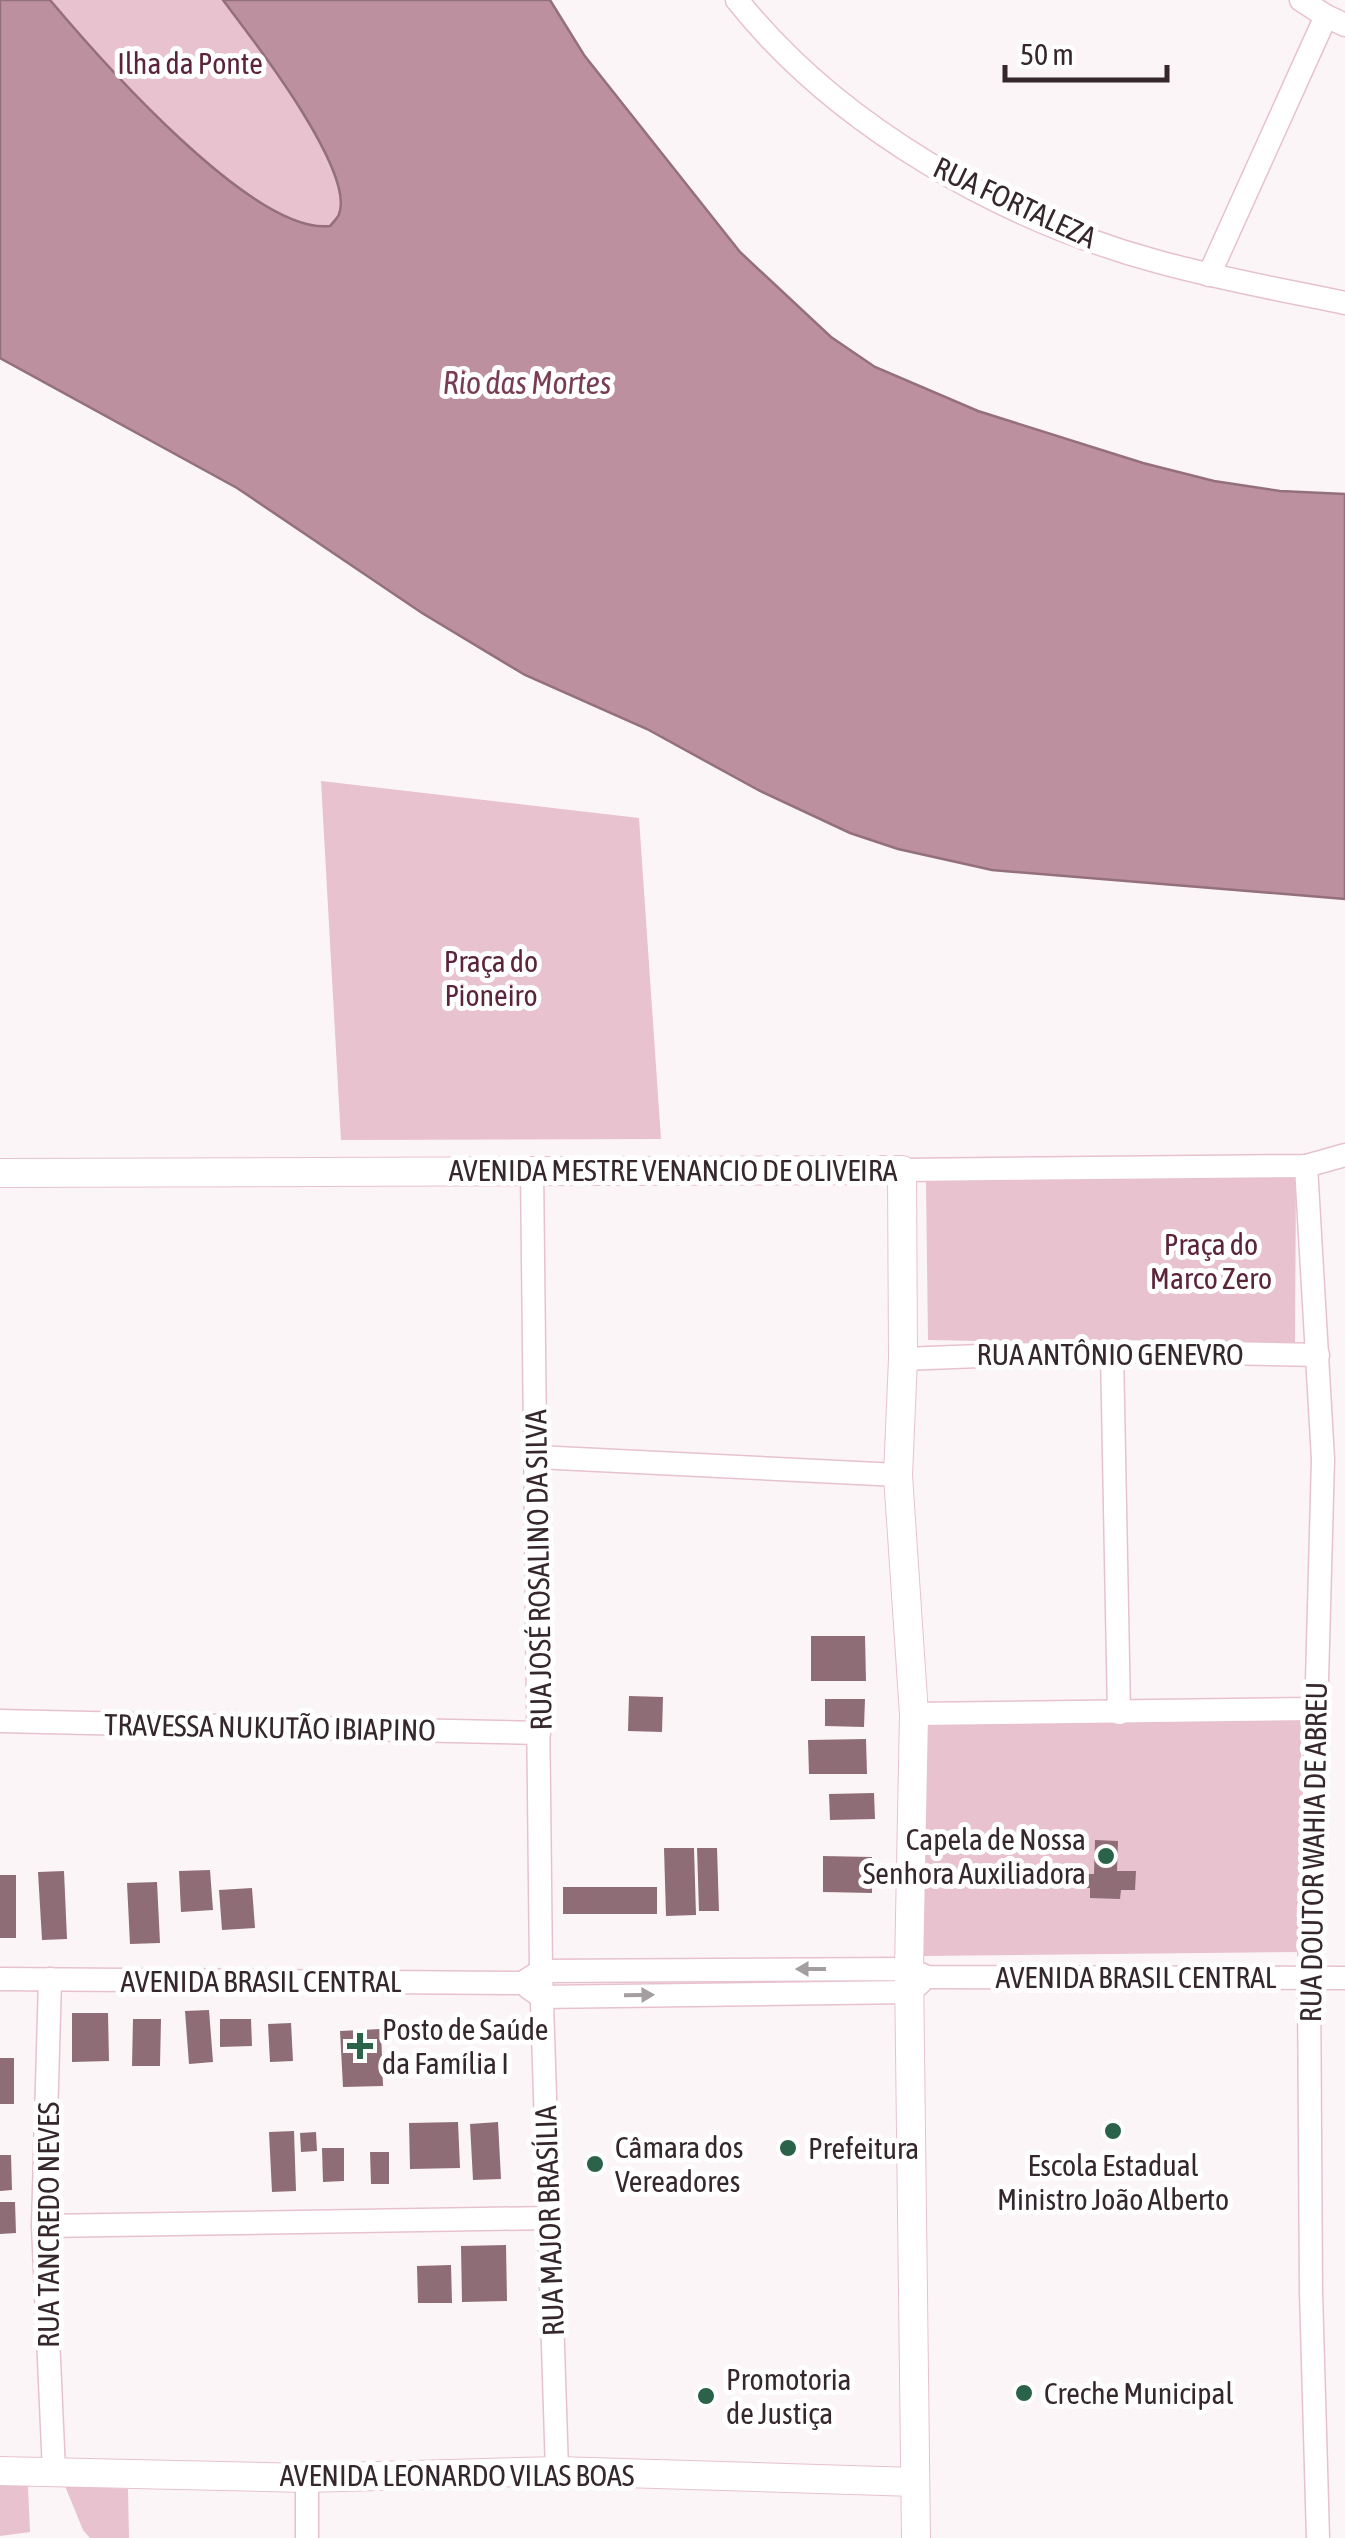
<svg xmlns="http://www.w3.org/2000/svg" width="1345" height="2538" viewBox="0 0 1345 2538" font-family="'Asap Condensed',sans-serif">
	<rect width="100%" height="100%" fill="#fcf5f7"/>
	<g fill="#e8c2ce">
		<path d="M50,0h173c27,35 133,171 116,214 0,2 -8,11 -9,12 -77,9 -232,-169 -280,-226z"/>
		<polygon points="321,781 639,818 661,1139 341,1140"/>
		<polygon points="1296,1173 1295,1347 928,1340 926,1182"/>
		<polygon points="1301,1718 1303,1952 924,1956 923,1720"/>
		<polygon points="0,2486 28,2486 30,2532 0,2536"/>
		<polygon points="65,2486 128,2489 129,2538 90,2538 83,2530"/>
	</g>
	<path fill="#bc909e" stroke="#94707c" stroke-width="2.5" d="M0,0h50c48,57 203,235 280,226 1,-1 9,-10 9,-12 17,-43 -89,-178 -116,-214h327l34,55 156,197 91,85 44,30 103,44 165,52 71,18 66,10 65,3v405l-353,-29 -94,-21 -48,-16 -90,-42 -113,-62 -122,-54 -103,-62 -185,-125 -237,-130z"/>
	<g fill="#8e6d77">
		<polygon points="811,1636 865,1636 866,1681 811,1681"/>
		<polygon points="629,1696 663,1697 662,1732 628,1731"/>
		<polygon points="825,1699 865,1699 864,1727 825,1726"/>
		<polygon points="866,1739 867,1774 809,1774 808,1740"/>
		<polygon points="874,1793 875,1819 830,1820 829,1794"/>
		<polygon points="1095,1840 1118,1841 1117,1871 1136,1871 1135,1890 1121,1890 1120,1899 1090,1898 1090,1888 1083,1888 1083,1874 1094,1874"/>
		<polygon points="664,1848 694,1848 696,1915 666,1916"/>
		<polygon points="697,1848 717,1848 719,1911 699,1911"/>
		<polygon points="823,1856 872,1857 872,1893 823,1892"/>
		<polygon points="210,1870 213,1910 181,1912 179,1871"/>
		<polygon points="64,1871 67,1939 42,1940 38,1872"/>
		<rect x="0" y="1875" width="16" height="63"/>
		<polygon points="157,1882 160,1943 130,1944 127,1883"/>
		<rect x="563" y="1887" width="94" height="27"/>
		<polygon points="252,1888 255,1928 222,1930 219,1890"/>
		<polygon points="209,2010 213,2062 189,2064 185,2011"/>
		<polygon points="72,2013 108,2013 109,2061 72,2062"/>
		<polygon points="133,2019 161,2019 160,2066 132,2066"/>
		<polygon points="220,2019 251,2019 252,2046 220,2047"/>
		<polygon points="291,2023 293,2061 270,2062 268,2024"/>
		<polygon points="381,2029 383,2086 343,2087 340,2031"/>
		<rect x="0" y="2058" width="14" height="46"/>
		<polygon points="458,2122 460,2168 410,2169 409,2123"/>
		<polygon points="498,2122 501,2179 473,2180 470,2124"/>
		<polygon points="294,2131 296,2191 272,2192 269,2132"/>
		<polygon points="316,2132 317,2151 301,2152 300,2133"/>
		<polygon points="322,2148 344,2148 344,2181 323,2182"/>
		<polygon points="370,2152 389,2152 389,2184 371,2184"/>
		<polygon points="0,2155 11,2155 12,2190 0,2191"/>
		<polygon points="0,2202 15,2202 16,2233 0,2234"/>
		<polygon points="506,2245 507,2301 462,2302 461,2246"/>
		<polygon points="451,2265 452,2303 418,2303 417,2266"/>
	</g>
	<g fill="none" stroke-linecap="round" stroke-linejoin="round">
		<g stroke="#e7c2cd" stroke-width="25">
			<g id="minor">
				<path d="M737,0c101,127 266,220 422,262 61,17 124,28 186,41"/>
				<polyline points="1301,0 1326,16"/>
				<polyline points="1209,275 1326,16 1345,25"/>
				<polyline points="1306,1166 1323,1459 1309,1976 1311,2292 1318,2538"/>
				<polyline points="532,1169 541,1971 557,2471"/>
				<polyline points="902,1170 1306,1166 1345,1155"/>
				<polyline points="1112,1351 1119,1713"/>
				<polyline points="903,1359 1112,1351 1318,1355"/>
				<polyline points="537,1457 898,1475"/>
				<polyline points="914,1714 1314,1709"/>
				<polyline points="0,1721 539,1733"/>
				<polyline points="0,1979 522,1983 541,1971 909,1969 927,1977 1345,1978"/>
				<polyline points="50,1979 43,2226 54,2471"/>
				<polyline points="529,1988 542,1997 910,1992 921,1982"/>
				<polyline points="43,2226 549,2218"/>
				<polyline points="307,2478 307,2538"/>
			</g>
		</g>
		<g stroke="#e7c2cd" stroke-width="30">
			<g id="tertiary">
				<polyline points="0,1173 902,1170 903,1359 898,1475 914,1714 909,1969 916,2538"/>
				<polyline points="0,2471 307,2478 557,2471 915,2482"/>
			</g>
		</g>
		<use href="#minor" stroke="#fff" stroke-width="22"/>
		<use href="#tertiary" stroke="#fff" stroke-width="28"/>
	</g>
	<defs><path id="oneway-solid" d="M-6-.8H1V-3.2L6.5 0L1 3.2V.8H-6Z" transform="scale(2.5)"/></defs>
	<g fill="#a49ea0">
		<use href="#oneway-solid" transform="translate(811 1969) rotate(180)"/>
		<use href="#oneway-solid" transform="translate(639 1995) rotate(-1)"/>
	</g>
	<g fill="#2a624a" stroke="#fff" stroke-width="4">
		<circle cx="1106" cy="1856" r="10"/>
		<path d="M355 2031h10v10h10v10h-10v10h-10v-10h-10v-10h10z"/>
		<circle cx="1113" cy="2131" r="10"/>
		<circle cx="788" cy="2148" r="10"/>
		<circle cx="595" cy="2164" r="10"/>
		<circle cx="1024" cy="2393" r="10"/>
		<circle cx="706" cy="2396" r="10"/>
	</g>
	<g text-anchor="middle" dominant-baseline="central" stroke-width="10" stroke-linejoin="round" paint-order="stroke">
		<g font-size="30" fill="#5b2439" stroke="#fff">
			<text x="190" y="63">Ilha da Ponte</text>
			<text x="491" y="961">Praça do<tspan x="491" dy="34">Pioneiro</tspan></text>
			<text x="1211" y="1244">Praça do<tspan x="1211" dy="34">Marco Zero</tspan></text>
		</g>
		<g font-size="30" fill="#35272b" stroke="#fff">
			<text transform="translate(1015 202) rotate(25)">RUA FORTALEZA</text>
			<text x="673" y="1170">AVENIDA MESTRE VENANCIO DE OLIVEIRA</text>
			<text x="1110" y="1354">RUA ANTÔNIO GENEVRO</text>
			<text transform="translate(538 1570) rotate(-91)">RUA JOSÉ ROSALINO DA SILVA</text>
			<text transform="translate(270 1727) rotate(1)">TRAVESSA NUKUTÃO IBIAPINO</text>
			<text transform="translate(1313 1852) rotate(-89)">RUA DOUTOR WAHIA DE ABREU</text>
			<text x="1136" y="1977">AVENIDA BRASIL CENTRAL</text>
			<text x="261" y="1981">AVENIDA BRASIL CENTRAL</text>
			<text transform="translate(549 2221) rotate(-92)">RUA MAJOR BRASÍLIA</text>
			<text transform="translate(48 2225) rotate(-90)">RUA TANCREDO NEVES</text>
			<text x="457" y="2475">AVENIDA LEONARDO VILAS BOAS</text>
		</g>
		<g font-size="30" fill="#35272b" stroke="#fff" text-anchor="start">
			<text x="1086" y="1839" text-anchor="end">Capela de Nossa<tspan x="1086" dy="34">Senhora Auxiliadora</tspan></text>
			<text x="382" y="2029">Posto de Saúde<tspan x="382" dy="34">da Família I</tspan></text>
			<text x="615" y="2147">Câmara dos<tspan x="615" dy="34">Vereadores</tspan></text>
			<text x="808" y="2148">Prefeitura</text>
			<text x="1113" y="2165" text-anchor="middle">Escola Estadual<tspan x="1113" dy="34">Ministro João Alberto</tspan></text>
			<text x="726" y="2379">Promotoria<tspan x="726" dy="34">de Justiça</tspan></text>
			<text x="1044" y="2393">Creche Municipal</text>
		</g>
		<g font-size="32" font-style="italic" fill="#783d53" stroke="#fff">
			<text x="527" y="382">Rio das Mortes</text>
		</g>
	</g>
	<path d="M1005 65v15h162v-15" fill="none" stroke="#35272b" stroke-width="5"/>
	<text x="1020" y="65" font-size="30" fill="#35272b" stroke="#ffffff" stroke-width="8" paint-order="stroke">50 m</text>
</svg>
